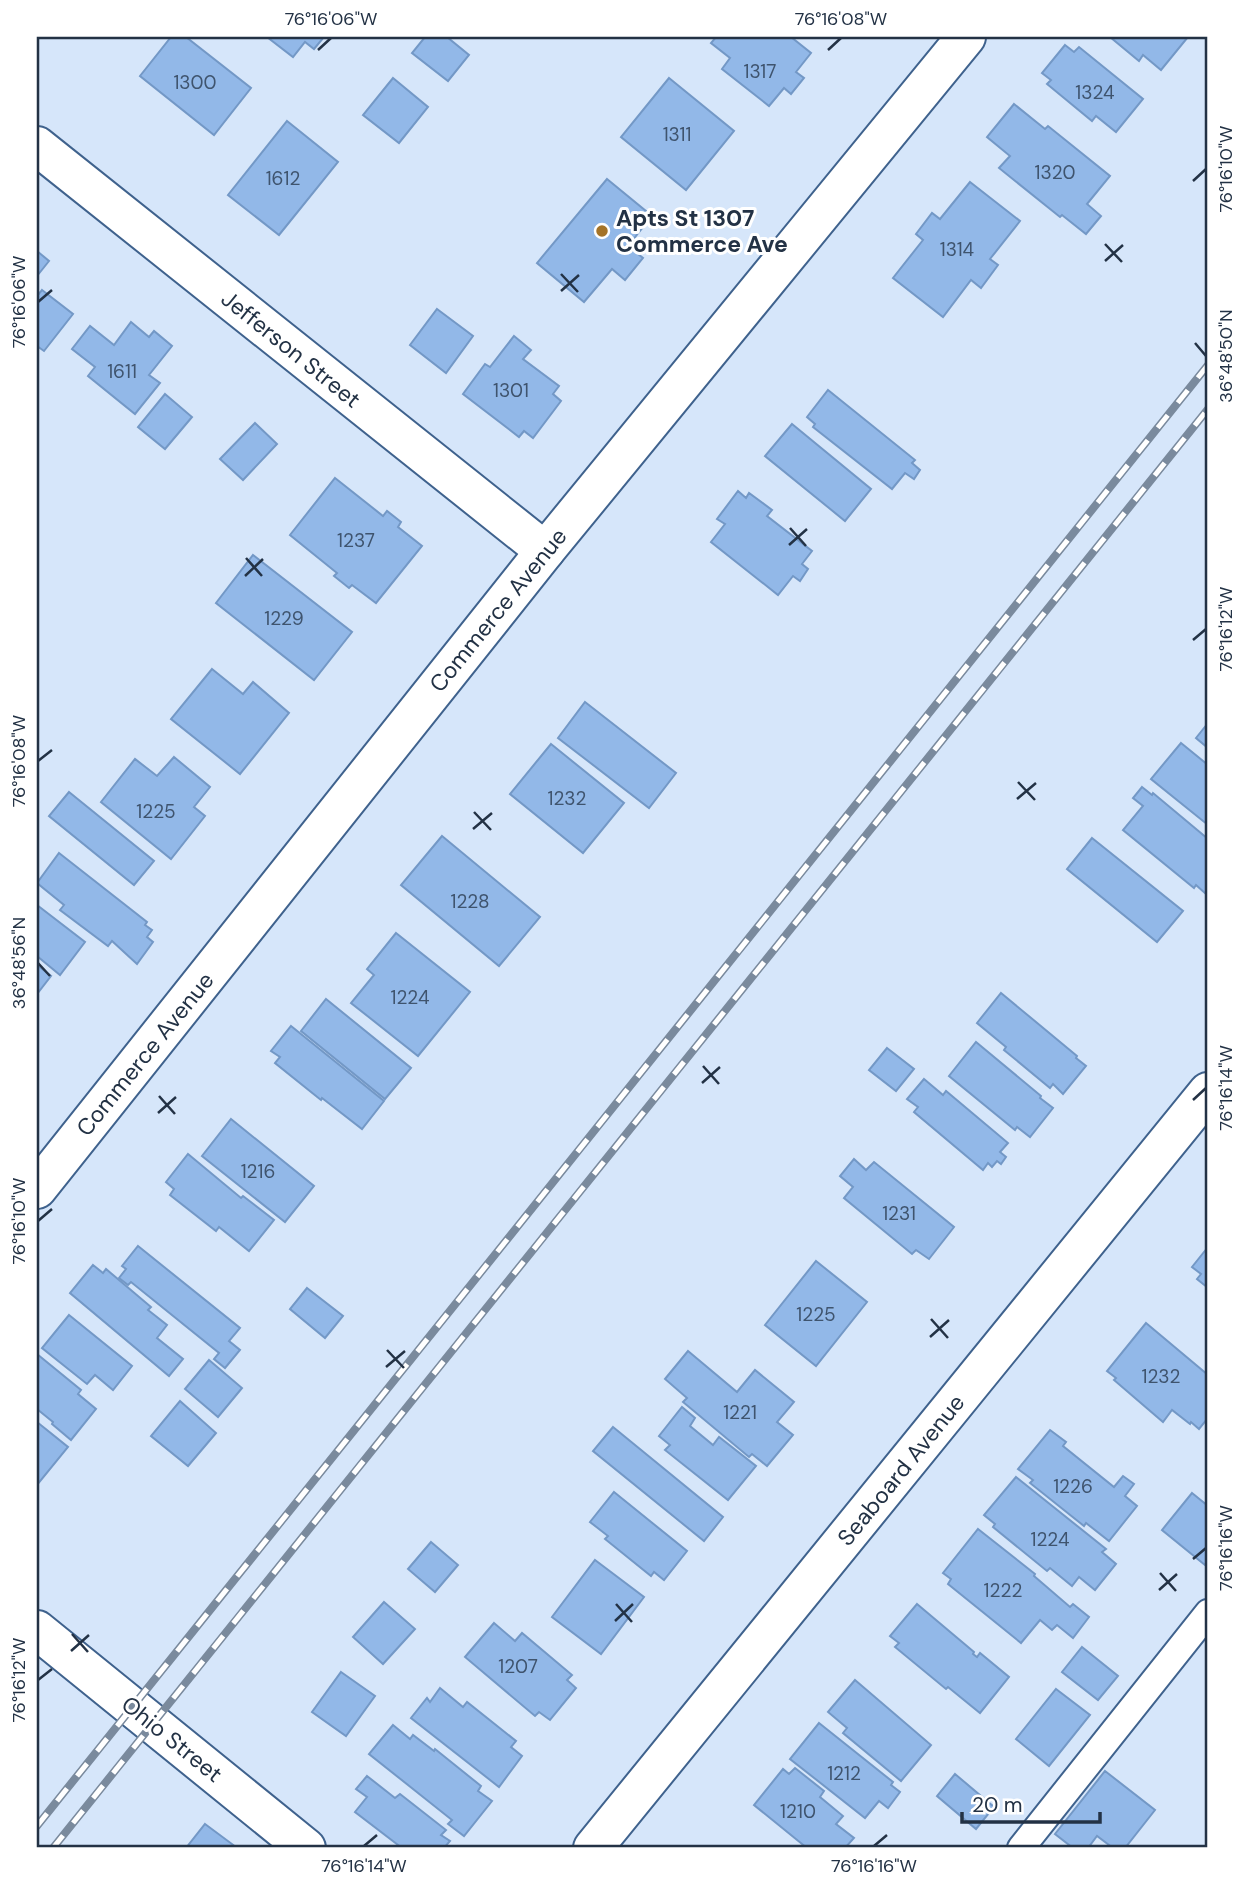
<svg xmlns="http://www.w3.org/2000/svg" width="1245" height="1885" viewBox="0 0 1245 1885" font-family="'DM Sans',sans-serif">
	<rect width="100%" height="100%" fill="#d6e6fa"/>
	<g fill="#92b8e8" stroke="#7398c6" stroke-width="2">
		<polygon points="171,37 186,37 251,88 214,135 140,76"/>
		<polygon points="267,37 324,37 314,49 305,42 293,57"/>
		<polygon points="425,37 447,37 469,55 448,81 412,53"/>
		<polygon points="716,37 791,37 811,53 796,72 804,78 791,94 784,88 769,106 722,69 730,58 711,43"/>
		<polygon points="1110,37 1188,37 1161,70 1143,55 1139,61"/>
		<polygon points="1065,45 1074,52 1079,47 1143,99 1116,132 1096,116 1092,121 1047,84 1051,80 1042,73"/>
		<polygon points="393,78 428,107 399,143 363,115"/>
		<polygon points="669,78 734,131 686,190 621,137"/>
		<polygon points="1014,104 1045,129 1048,126 1110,176 1087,204 1101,216 1086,234 1062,215 1060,217 999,168 1010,156 987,137"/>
		<polygon points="287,121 338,162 279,235 228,195"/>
		<polygon points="607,179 652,216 628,246 643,258 625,280 612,269 584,302 537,263"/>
		<polygon points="970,182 1020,221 990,259 998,265 981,288 971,280 943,317 893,278 923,240 916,234 932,213 940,219"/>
		<polygon points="37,251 49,261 37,276"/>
		<polygon points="42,290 73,314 44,351 37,346 37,296"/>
		<polygon points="437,309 473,336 446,373 410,345"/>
		<polygon points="131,322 149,337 154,331 172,346 149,375 160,383 135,414 88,376 95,367 72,349 90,326 114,345"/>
		<polygon points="514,336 531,350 523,359 559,386 553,394 561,401 533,438 524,431 519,437 463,394 485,364 490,367"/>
		<polygon points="828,390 915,460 912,463 920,470 914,479 905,473 892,489 813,427 815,424 807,417"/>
		<polygon points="165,394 192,417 165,449 138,427"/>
		<polygon points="255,423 277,444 243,480 220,459"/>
		<polygon points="792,424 871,489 845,521 765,456"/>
		<polygon points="335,478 383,516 387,511 401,522 398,527 422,546 376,603 352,585 349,588 334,576 337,573 290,535"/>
		<polygon points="738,491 746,498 749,493 772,510 767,516 812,551 802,564 808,569 800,581 793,576 778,595 711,542 725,524 717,519"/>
		<polygon points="253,555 352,632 314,680 216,603"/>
		<polygon points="212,669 243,694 253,682 289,713 240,774 171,719"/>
		<polygon points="585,702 676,773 649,808 558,738"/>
		<polygon points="1208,723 1208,748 1196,738"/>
		<polygon points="1181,743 1208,765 1208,825 1151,779"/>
		<polygon points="551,744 624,803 583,853 510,794"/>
		<polygon points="174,757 210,787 194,807 205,816 171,859 101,802 135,759 157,776"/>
		<polygon points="1142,787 1152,795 1153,793 1208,839 1208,891 1206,894 1196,885 1194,888 1123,830 1143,806 1133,798"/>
		<polygon points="69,792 154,861 134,885 49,816"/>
		<polygon points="442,836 540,917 499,966 401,885"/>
		<polygon points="1092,838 1183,911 1157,942 1067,869"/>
		<polygon points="59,853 147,922 145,925 152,930 147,937 153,942 137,964 112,941 108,946 60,910 64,905 37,883"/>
		<polygon points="37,905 85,942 60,975 37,956"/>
		<polygon points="396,933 470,992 418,1056 351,1003 374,975 367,969"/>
		<polygon points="37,965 51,976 37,994"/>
		<polygon points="1001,993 1077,1056 1076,1058 1086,1066 1063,1094 1053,1084 1050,1088 1004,1050 1006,1047 977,1023"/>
		<polygon points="326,999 411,1068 385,1099 301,1031"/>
		<polygon points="291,1026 384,1101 362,1129 322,1098 321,1100 275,1063 280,1057 271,1051"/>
		<polygon points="976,1042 1041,1096 1040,1098 1053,1108 1030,1137 1017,1127 1015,1130 949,1076"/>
		<polygon points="887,1048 914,1069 896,1091 869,1070"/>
		<polygon points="924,1079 943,1095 946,1091 1008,1143 1000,1152 1006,1157 1001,1164 997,1161 992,1167 988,1163 983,1170 914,1112 918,1107 907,1099"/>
		<polygon points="231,1119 314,1186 285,1222 202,1156"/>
		<polygon points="188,1154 241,1198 243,1196 274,1220 249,1251 219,1227 216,1231 170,1195 174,1189 166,1182"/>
		<polygon points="854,1159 866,1170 874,1162 954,1227 929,1259 916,1250 912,1254 844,1198 853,1187 840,1176"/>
		<polygon points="138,1246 240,1328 229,1341 240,1350 225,1368 214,1359 219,1353 131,1282 128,1285 119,1278 126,1269 122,1266"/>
		<polygon points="1208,1247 1208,1288 1197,1279 1201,1274 1192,1267"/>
		<polygon points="816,1261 867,1302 816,1366 765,1325"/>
		<polygon points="93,1265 103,1273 106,1269 151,1307 148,1310 167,1325 157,1338 183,1359 169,1376 70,1293"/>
		<polygon points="307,1288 343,1316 325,1338 290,1309"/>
		<polygon points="69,1315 132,1366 113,1390 95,1375 87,1384 42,1348"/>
		<polygon points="1146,1323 1208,1375 1208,1418 1199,1429 1191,1422 1190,1424 1172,1410 1163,1422 1114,1380 1116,1378 1107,1371"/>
		<polygon points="688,1351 737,1392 755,1370 794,1402 777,1422 793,1435 767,1466 752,1454 749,1457 683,1402 687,1398 665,1379"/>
		<polygon points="37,1354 81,1390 78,1394 96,1409 71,1440 52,1424 53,1422 37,1409"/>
		<polygon points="209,1360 242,1388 218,1417 185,1389"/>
		<polygon points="180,1401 216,1433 188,1466 151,1436"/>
		<polygon points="682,1407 695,1418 690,1426 713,1445 719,1437 756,1466 728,1500 665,1450 670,1445 659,1436"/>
		<polygon points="37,1422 68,1447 37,1485"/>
		<polygon points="613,1427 723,1517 704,1541 593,1451"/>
		<polygon points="1050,1430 1066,1442 1063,1446 1114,1487 1123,1476 1134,1484 1125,1496 1137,1506 1109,1541 1086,1523 1084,1526 1030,1483 1033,1480 1018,1469"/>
		<polygon points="1016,1477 1106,1549 1102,1552 1116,1564 1095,1590 1079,1577 1072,1586 1050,1568 1047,1571 993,1527 995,1524 984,1515"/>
		<polygon points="614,1492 687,1551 664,1580 654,1572 651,1576 605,1539 608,1536 590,1522"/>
		<polygon points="1192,1493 1208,1506 1208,1560 1205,1565 1162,1530"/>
		<polygon points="978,1529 1035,1574 1034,1576 1070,1607 1073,1604 1089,1617 1073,1638 1057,1625 1052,1630 1040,1620 1021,1643 948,1584 951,1579 943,1573"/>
		<polygon points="431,1542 458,1565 435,1592 408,1569"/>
		<polygon points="595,1560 644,1597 601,1654 552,1617"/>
		<polygon points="384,1602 415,1629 383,1664 353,1637"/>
		<polygon points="917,1604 974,1652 973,1654 977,1657 980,1653 1009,1677 980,1713 948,1687 946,1689 895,1647 899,1643 890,1636"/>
		<polygon points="494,1623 515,1641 522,1633 572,1675 567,1680 576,1688 550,1720 539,1712 535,1716 465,1657"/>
		<polygon points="1082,1647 1118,1676 1098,1700 1062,1672"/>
		<polygon points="341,1672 375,1696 346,1736 312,1712"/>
		<polygon points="855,1680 931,1745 901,1781 843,1733 847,1728 828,1712"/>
		<polygon points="440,1688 463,1707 467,1702 516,1741 511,1747 522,1756 499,1787 411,1718 427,1698 430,1702"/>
		<polygon points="1056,1689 1090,1715 1049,1766 1016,1739"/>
		<polygon points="819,1723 893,1782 891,1785 900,1792 888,1808 879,1801 865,1818 790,1759"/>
		<polygon points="393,1725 410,1739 413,1735 434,1751 435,1749 481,1786 478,1791 492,1801 464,1836 448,1824 452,1820 369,1754"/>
		<polygon points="795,1768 824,1791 820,1797 843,1816 836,1824 854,1838 845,1848 807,1848 754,1805 783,1769 789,1774"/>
		<polygon points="1105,1771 1155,1810 1125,1848 1113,1848 1097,1836 1088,1848 1073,1848 1055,1834"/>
		<polygon points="955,1774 994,1807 976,1829 937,1796"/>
		<polygon points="367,1776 395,1798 400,1794 446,1830 441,1835 450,1841 444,1848 402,1848 355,1812 367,1797 356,1789"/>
		<polygon points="205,1824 236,1847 235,1848 186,1848"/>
	</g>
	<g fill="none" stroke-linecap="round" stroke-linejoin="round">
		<g stroke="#3f628d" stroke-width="30">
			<polyline id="service" points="1021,1848 1208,1613"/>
		</g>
		<g stroke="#3f628d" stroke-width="42">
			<g id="minor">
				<polyline points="37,146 545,551"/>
				<polyline points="37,1189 545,551 966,37"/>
				<polyline points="37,1630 306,1848"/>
				<polyline points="593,1848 1208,1092"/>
			</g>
		</g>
		<use href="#service" stroke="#fff" stroke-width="26"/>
		<use href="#minor" stroke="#fff" stroke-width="38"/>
		<g stroke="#7a8a9d" stroke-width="8">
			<g id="rail">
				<polyline points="37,1826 1208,365"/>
				<polyline points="53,1848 1208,409"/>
			</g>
		</g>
		<use href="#rail" stroke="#fff" stroke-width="5" stroke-dasharray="16" stroke-linecap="butt"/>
	</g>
	<path fill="none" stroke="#233245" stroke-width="2.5" d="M318,50l13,-12M828,50l13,-12M1193,181l13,-12M1105,244l17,18M1105,261l18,-16M561,274l17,18M561,291l18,-16M38,302l14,-12M1195,343l11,13M790,528l16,18M789,545l18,-16M246,558l16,18M245,576l18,-17M1193,640l13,-11M38,761l14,-11M1018,782l17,18M1017,799l19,-16M474,812l17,18M473,829l19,-16M38,963l12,13M703,1066l16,18M702,1083l18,-16M159,1096l16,18M1193,1100l13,-12M158,1113l18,-16M38,1221l14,-12M931,1319l17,19M930,1337l19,-17M387,1350l17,18M386,1367l19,-16M1193,1559l13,-11M1160,1573l16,18M1159,1590l18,-16M616,1604l16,18M615,1621l18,-17M72,1634l16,18M71,1651l18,-16M38,1680l14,-11M364,1846l13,-11M874,1846l13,-11"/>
	<circle fill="#a47328" stroke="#fff" stroke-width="2.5" cx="602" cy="231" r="7"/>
	<g text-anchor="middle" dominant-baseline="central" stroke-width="6" stroke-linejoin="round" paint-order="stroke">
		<g font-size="19" fill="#3f546e">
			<text x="760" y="71">1317</text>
			<text x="195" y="82">1300</text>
			<text x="1095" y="92">1324</text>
			<text x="677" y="134">1311</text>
			<text x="1055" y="172">1320</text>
			<text x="283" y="178">1612</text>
			<text x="957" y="249">1314</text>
			<text x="122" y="371">1611</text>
			<text x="511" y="390">1301</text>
			<text x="356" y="540">1237</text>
			<text x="284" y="618">1229</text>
			<text x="567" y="798">1232</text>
			<text x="156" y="811">1225</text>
			<text x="470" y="901">1228</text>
			<text x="410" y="997">1224</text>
			<text x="258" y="1171">1216</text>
			<text x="899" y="1213">1231</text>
			<text x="816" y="1314">1225</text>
			<text x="1161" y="1376">1232</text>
			<text x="740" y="1412">1221</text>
			<text x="1073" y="1486">1226</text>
			<text x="1050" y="1539">1224</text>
			<text x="1003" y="1590">1222</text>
			<text x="518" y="1666">1207</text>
			<text x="844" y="1773">1212</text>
			<text x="798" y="1811">1210</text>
		</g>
		<g font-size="23" font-weight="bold" fill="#233245" stroke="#fff" text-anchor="start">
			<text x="616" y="218">Apts St 1307<tspan x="616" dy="26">Commerce Ave</tspan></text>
		</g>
		<g font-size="23" fill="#233245" stroke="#fff">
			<text transform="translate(291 349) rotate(39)">Jefferson Street</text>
			<text transform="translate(498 610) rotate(-51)">Commerce Avenue</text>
			<text transform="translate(145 1054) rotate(-51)">Commerce Avenue</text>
			<text transform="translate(901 1470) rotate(-51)">Seaboard Avenue</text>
			<text transform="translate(172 1739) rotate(39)">Ohio Street</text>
		</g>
	</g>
	<rect width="1245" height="1885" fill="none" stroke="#ffffff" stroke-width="77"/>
	<path d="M962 1812v10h138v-10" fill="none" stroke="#233245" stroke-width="3.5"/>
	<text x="972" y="1812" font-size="21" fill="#233245" stroke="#ffffff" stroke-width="5" paint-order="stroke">20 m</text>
	<rect x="38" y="38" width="1168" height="1808" fill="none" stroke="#233245" stroke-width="2.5"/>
	<g font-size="18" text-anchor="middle" fill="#233245">
		<text x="331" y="25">76°16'06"W</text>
		<text x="841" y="25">76°16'08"W</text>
		<text transform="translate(1226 169) rotate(-90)" y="6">76°16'10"W</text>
		<text transform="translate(19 302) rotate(-90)" y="6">76°16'06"W</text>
		<text transform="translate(1226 356) rotate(-90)" y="6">36°48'50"N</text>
		<text transform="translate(1226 629) rotate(-90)" y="6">76°16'12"W</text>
		<text transform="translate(19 761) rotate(-90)" y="6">76°16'08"W</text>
		<text transform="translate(19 963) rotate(-90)" y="6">36°48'56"N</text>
		<text transform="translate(1226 1088) rotate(-90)" y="6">76°16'14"W</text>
		<text transform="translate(19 1221) rotate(-90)" y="6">76°16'10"W</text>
		<text transform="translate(1226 1548) rotate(-90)" y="6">76°16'16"W</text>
		<text transform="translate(19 1680) rotate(-90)" y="6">76°16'12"W</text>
		<text x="364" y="1872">76°16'14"W</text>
		<text x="874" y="1872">76°16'16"W</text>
	</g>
</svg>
